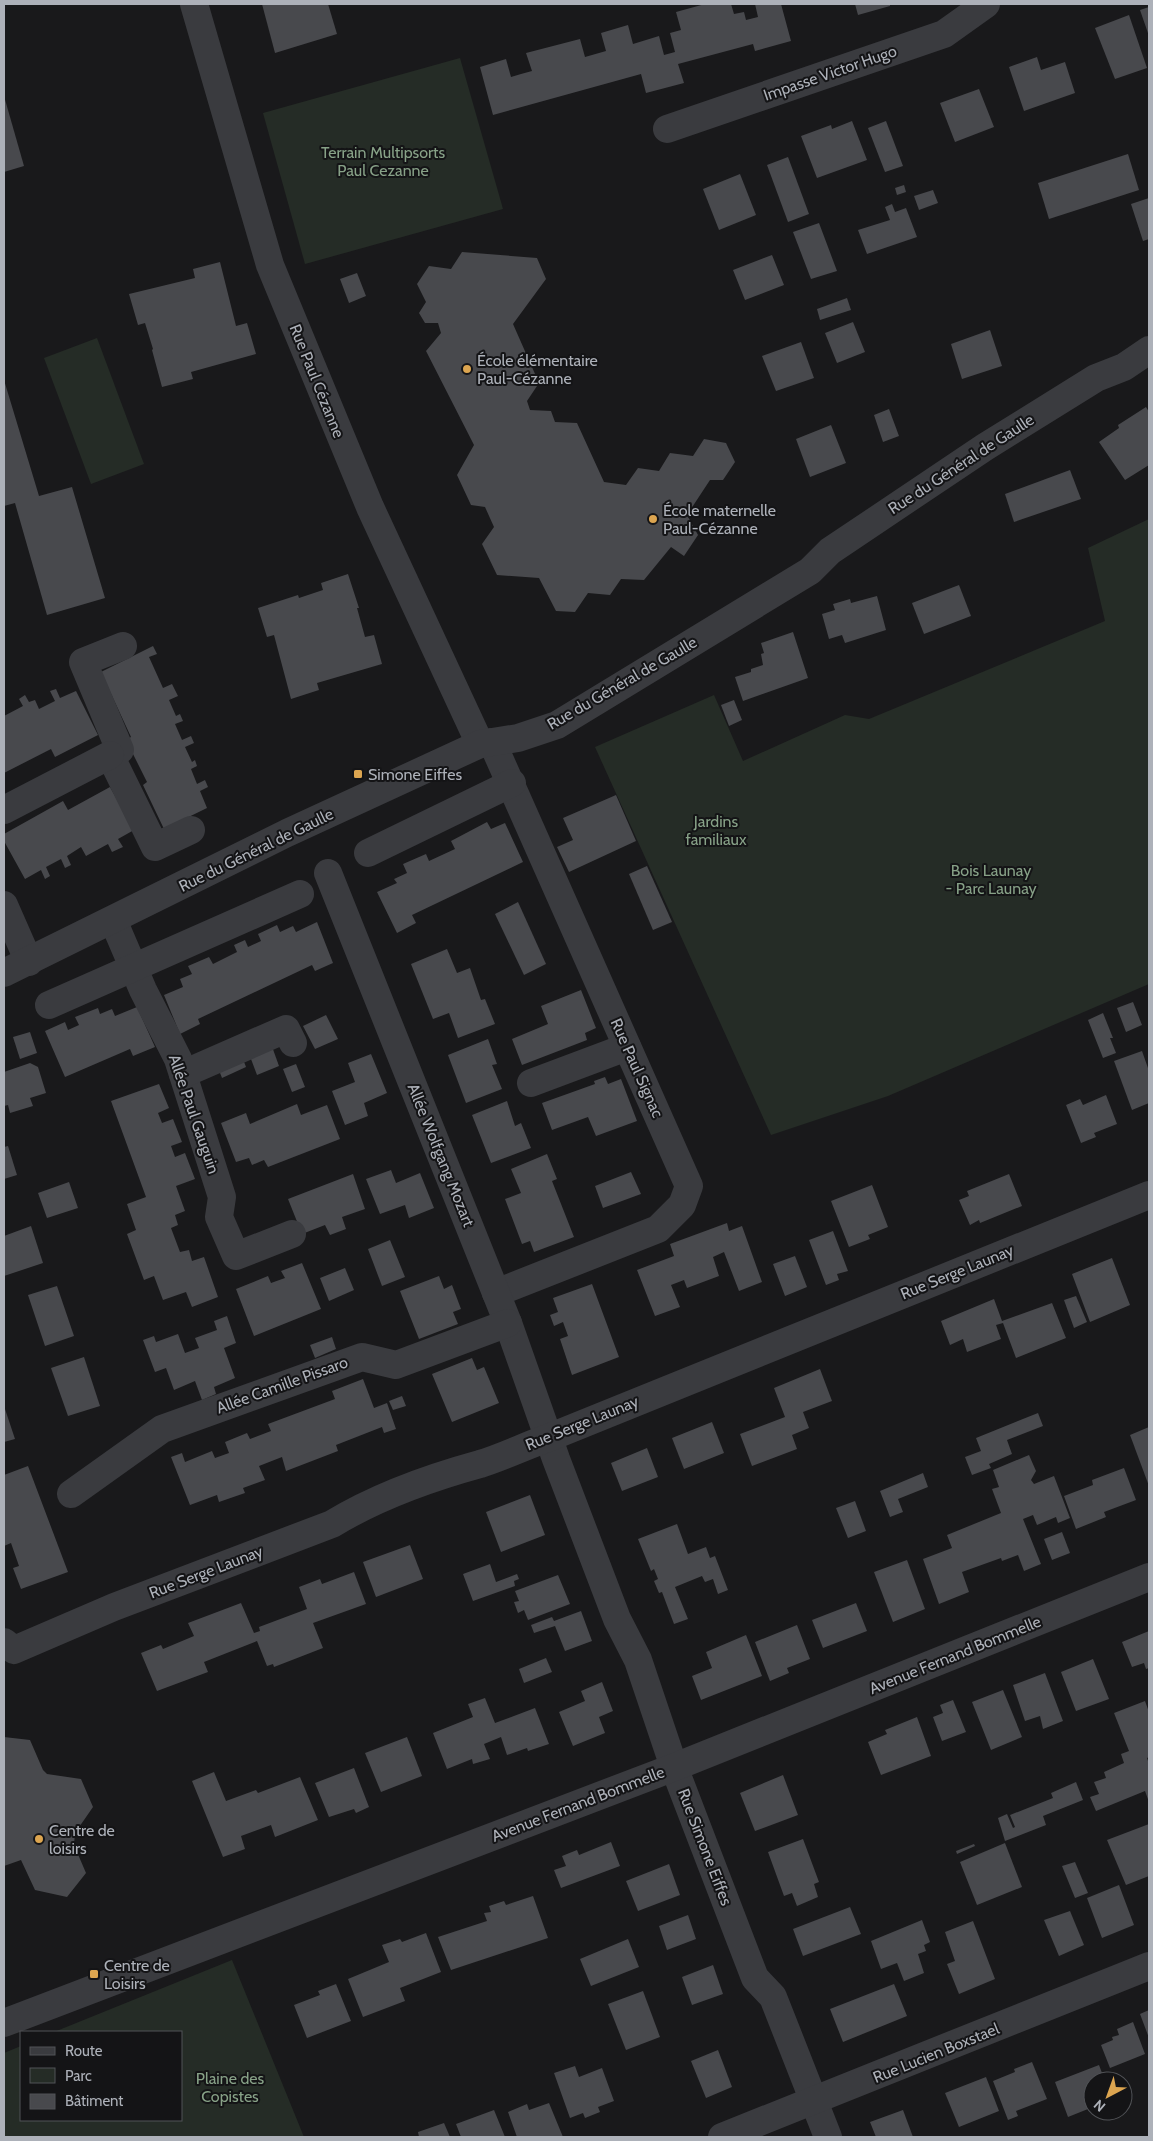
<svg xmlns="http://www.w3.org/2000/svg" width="1153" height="2141" viewBox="0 0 1153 2141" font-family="Cabin,sans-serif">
	<rect width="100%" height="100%" fill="#19191b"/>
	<g fill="#252c26">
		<polygon points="460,58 503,209 305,264 263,113"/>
		<polygon points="97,338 144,464 91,484 44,358"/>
		<polygon points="1149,519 1149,984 888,1096 771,1135 595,747 714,695 743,761 845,715 869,719 1105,621 1088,548"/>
		<polygon points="232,1960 304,2137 4,2137 4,2053 21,2046 21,2120 181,2120 181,2032 54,2032"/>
	</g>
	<g fill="#48494d">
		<polygon points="262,4 328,4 337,34 275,53"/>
		<polygon points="705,4 731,4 734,14 744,12 746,20 758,17 755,4 781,4 791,41 755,51 753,44 678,64 684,83 646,93 641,74 493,115 480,67 506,59 511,77 521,74 532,71 526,53 580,39 585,57 606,51 601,33 628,25 633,44 659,36 664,55 675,52 670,33 681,30 676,12"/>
		<polygon points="855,4 890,4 890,6 858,15"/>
		<polygon points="1149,7 1149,36 1140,10"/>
		<polygon points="1129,15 1147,68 1115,79 1095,28"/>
		<polygon points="1037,57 1041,70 1065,62 1075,93 1024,111 1009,67"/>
		<polygon points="979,89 994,127 955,142 940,103"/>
		<polygon points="4,96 24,166 4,172"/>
		<polygon points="852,121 867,160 817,178 801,136 831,125 832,129"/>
		<polygon points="886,121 903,166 885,172 868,128"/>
		<polygon points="1128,154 1139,190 1049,219 1038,183"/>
		<polygon points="788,157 809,214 788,222 767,165"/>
		<polygon points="740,174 756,215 719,230 703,189"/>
		<polygon points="904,185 906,192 897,195 895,188"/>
		<polygon points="933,190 938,203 919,210 914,196"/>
		<polygon points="1149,198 1149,239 1143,241 1131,204"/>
		<polygon points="892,204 895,212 906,208 917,237 867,254 858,230 890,220 885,207"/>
		<polygon points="819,223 837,271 811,279 793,232"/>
		<polygon points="462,252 537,258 546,279 513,324 539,383 527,401 530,410 551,411 555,422 577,423 604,482 626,485 638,468 659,471 670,453 693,456 704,439 726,443 735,462 723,480 710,480 687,515 698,535 684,556 671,547 644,580 621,579 610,595 588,593 575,612 556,611 539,578 497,575 482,544 494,527 485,507 471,505 457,475 474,445 426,351 441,333 438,323 425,323 419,313 426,302 417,284 429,266 451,269"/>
		<polygon points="772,255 784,285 745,300 733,270"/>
		<polygon points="220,262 236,326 247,323 256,354 191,372 193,379 162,387 152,350 153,349 145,323 138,325 129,294 195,278 193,269"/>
		<polygon points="357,273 366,296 349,303 340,279"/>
		<polygon points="847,298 851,310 820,320 817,309"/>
		<polygon points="853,322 865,352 837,363 825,333"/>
		<polygon points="990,330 1002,366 962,379 951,344"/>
		<polygon points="801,342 814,378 776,391 762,356"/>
		<polygon points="4,380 39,496 72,487 105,598 47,615 15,503 4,506"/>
		<polygon points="1146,407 1149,412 1149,465 1125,480 1099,442 1119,428 1118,425"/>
		<polygon points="889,409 899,436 883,442 874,415"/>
		<polygon points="831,425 846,463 810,477 796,439"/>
		<polygon points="1070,470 1081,499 1014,522 1005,494"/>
		<polygon points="348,574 359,608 357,608 365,637 374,635 382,664 317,683 319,690 291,699 274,635 267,637 258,608 298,595 299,598 323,590 321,583"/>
		<polygon points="959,585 971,616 924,634 912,603"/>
		<polygon points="877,596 886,630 845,643 842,635 829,639 822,614 835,610 833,604 850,599 851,603"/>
		<polygon points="793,632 808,678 743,701 735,677 751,672 751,669 763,665 761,654 764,653 761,643"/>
		<polygon points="153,646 157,654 149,657 163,688 172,684 178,696 169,700 176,716 180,714 183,721 175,724 182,740 191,736 194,743 185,747 192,762 195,760 197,766 191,769 197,784 205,780 208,787 200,791 207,808 164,829 143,785 147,782 126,740 131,737 101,672"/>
		<polygon points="56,689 60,698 76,691 98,735 55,757 51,749 4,773 4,716 23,706 19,699 25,695 29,702 35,700 39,709 55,701 50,691"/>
		<polygon points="734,700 742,720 729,726 721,705"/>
		<polygon points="110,787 134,830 118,839 123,847 112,852 108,844 86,856 81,847 67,856 71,865 65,868 61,859 46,867 50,876 45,879 41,870 25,879 4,841 4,834 63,801 68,810"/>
		<polygon points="616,795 636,841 569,872 557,847 573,840 563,818"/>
		<polygon points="487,822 491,829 505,823 523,862 412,915 416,923 397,933 377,892 397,883 394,879 407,873 403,864 426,854 429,861 455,849 451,841"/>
		<polygon points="647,866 672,922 653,930 629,874"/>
		<polygon points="518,902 546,964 524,975 495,914"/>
		<polygon points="317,922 333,963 315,971 312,965 198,1019 200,1024 180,1034 164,995 183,987 180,979 192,974 188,966 209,957 213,964 237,952 234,945 245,940 248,947 261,941 258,934 277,925 280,932 293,926 296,932"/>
		<polygon points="447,949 457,973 470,968 481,1000 485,999 495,1024 458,1038 449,1013 433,1019 411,964"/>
		<polygon points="581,990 596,1028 585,1033 587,1040 522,1065 512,1039 548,1024 541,1006"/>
		<polygon points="1133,1002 1142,1025 1126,1032 1117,1008"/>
		<polygon points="137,1007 155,1047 133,1056 130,1049 65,1077 45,1031 65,1022 68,1030 79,1025 75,1017 98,1008 100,1014 112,1009 115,1016"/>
		<polygon points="1103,1013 1113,1038 1110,1038 1116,1053 1103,1058 1088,1020"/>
		<polygon points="326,1015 338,1039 315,1049 303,1026"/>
		<polygon points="30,1032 37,1053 20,1059 13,1037"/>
		<polygon points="488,1039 497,1064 492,1065 502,1089 466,1103 448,1055"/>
		<polygon points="270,1041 279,1066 257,1075 248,1051"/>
		<polygon points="1142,1051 1149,1071 1149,1103 1132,1110 1114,1061"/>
		<polygon points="241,1054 246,1067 222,1078 217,1065"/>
		<polygon points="371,1054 387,1093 364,1103 368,1116 345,1125 332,1091 355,1082 348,1063"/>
		<polygon points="30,1063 38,1067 46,1093 30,1098 33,1106 10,1113 8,1105 4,1106 4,1072"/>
		<polygon points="296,1064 305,1087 292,1092 283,1069"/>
		<polygon points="605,1077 608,1084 621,1079 637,1121 596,1136 588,1117 552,1130 542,1103 595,1084 594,1081"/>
		<polygon points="159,1084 169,1108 158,1113 162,1123 173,1119 182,1142 171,1146 175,1157 185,1153 195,1179 176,1186 185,1211 175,1215 178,1225 171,1228 180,1252 189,1250 192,1261 204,1257 218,1297 192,1307 186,1292 163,1300 154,1276 144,1280 127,1234 136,1230 127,1204 146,1197 111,1101"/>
		<polygon points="1106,1095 1117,1124 1094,1133 1096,1137 1081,1143 1066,1105 1080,1099 1083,1105"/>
		<polygon points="507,1101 515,1126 521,1123 531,1148 491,1163 472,1115"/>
		<polygon points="297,1104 301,1115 327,1105 340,1139 268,1167 264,1160 252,1165 249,1158 236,1162 221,1123 246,1113 250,1124"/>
		<polygon points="8,1146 17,1175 4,1179 4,1147"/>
		<polygon points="547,1154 557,1179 552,1181 574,1237 534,1252 530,1241 522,1244 505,1199 521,1193 511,1169"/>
		<polygon points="391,1170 396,1183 420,1173 434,1208 409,1218 405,1205 380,1214 366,1179"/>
		<polygon points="631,1172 641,1194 603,1208 595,1186"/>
		<polygon points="353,1174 365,1209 342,1217 346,1229 330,1235 325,1225 302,1234 288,1199"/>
		<polygon points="1009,1174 1022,1206 980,1223 979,1220 970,1225 959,1200 969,1196 967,1191"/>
		<polygon points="69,1182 78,1208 47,1218 38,1193"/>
		<polygon points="872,1185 888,1227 868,1235 870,1239 849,1247 831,1201"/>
		<polygon points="727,1223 729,1231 742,1226 762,1282 739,1291 724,1252 713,1257 719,1276 687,1288 684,1280 671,1285 680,1307 655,1316 637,1270 674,1256 670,1244"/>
		<polygon points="31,1226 43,1263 4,1276 4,1236"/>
		<polygon points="833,1231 848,1271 837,1274 839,1280 826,1285 809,1240"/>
		<polygon points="390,1240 405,1277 382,1286 368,1249"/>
		<polygon points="795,1256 807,1287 785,1296 773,1264"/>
		<polygon points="1112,1258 1130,1305 1090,1322 1072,1274"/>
		<polygon points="302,1263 321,1309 254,1336 236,1289 268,1276 271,1283 285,1278 281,1271"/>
		<polygon points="345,1268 354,1290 329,1301 320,1278"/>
		<polygon points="439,1276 444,1289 452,1285 461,1309 453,1312 458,1324 419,1339 400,1291"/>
		<polygon points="592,1284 619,1357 572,1375 560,1339 568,1336 563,1322 554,1326 550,1315 558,1312 553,1298"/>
		<polygon points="57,1286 74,1336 45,1346 28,1295"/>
		<polygon points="1076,1296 1087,1322 1074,1328 1064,1300"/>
		<polygon points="994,1299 1002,1321 1052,1303 1066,1338 1016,1358 1003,1323 996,1325 1001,1339 967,1352 963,1339 950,1345 941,1321"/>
		<polygon points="227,1316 236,1343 224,1348 235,1378 214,1387 216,1394 202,1400 195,1381 174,1390 166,1368 155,1372 143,1340 154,1336 156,1342 178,1334 185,1353 199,1348 195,1338 217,1330 214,1321"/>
		<polygon points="332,1337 336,1349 315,1358 310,1345"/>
		<polygon points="84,1357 100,1406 68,1416 51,1368"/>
		<polygon points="472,1358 477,1370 484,1367 499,1403 452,1422 432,1374"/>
		<polygon points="820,1369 832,1401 803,1412 809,1428 792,1435 797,1449 752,1466 740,1434 785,1417 774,1388"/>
		<polygon points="363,1379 374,1408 387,1403 396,1429 384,1433 382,1427 336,1445 338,1451 286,1471 282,1457 259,1466 265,1480 243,1488 245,1493 219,1502 217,1495 190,1505 171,1457 182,1453 185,1462 212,1451 215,1458 229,1453 225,1442 247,1433 250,1439 271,1431 268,1424 335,1399 332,1391"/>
		<polygon points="402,1396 406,1406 393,1410 389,1401"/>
		<polygon points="4,1406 15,1439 4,1442"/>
		<polygon points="1038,1413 1043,1426 1007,1440 1012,1454 989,1464 991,1468 972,1475 965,1457 981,1451 976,1438"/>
		<polygon points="712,1422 724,1453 684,1469 672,1438"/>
		<polygon points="1149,1427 1149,1486 1130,1435"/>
		<polygon points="647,1448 658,1477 622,1491 611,1463"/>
		<polygon points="1029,1455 1036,1471 1031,1480 1034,1484 1054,1476 1070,1518 1058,1523 1056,1517 1037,1525 1033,1515 1023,1519 1041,1564 1024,1571 1018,1555 1002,1561 1001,1558 962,1572 969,1592 939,1604 923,1559 952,1548 947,1535 1001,1513 992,1489 999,1487 993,1470"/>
		<polygon points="28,1466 68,1572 21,1589 13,1568 19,1566 11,1543 4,1546 4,1475"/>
		<polygon points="1124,1468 1136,1500 1104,1512 1106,1517 1076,1529 1064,1496 1093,1485 1092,1480"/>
		<polygon points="923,1473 928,1487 898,1499 903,1512 890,1517 880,1491"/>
		<polygon points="530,1495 545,1535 501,1552 486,1512"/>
		<polygon points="855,1501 866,1531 848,1538 836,1508"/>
		<polygon points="677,1524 688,1554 706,1547 710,1558 715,1556 728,1590 718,1594 713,1579 705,1582 702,1576 675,1587 688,1619 674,1624 662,1592 659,1593 654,1581 658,1579 654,1569 651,1571 638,1539"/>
		<polygon points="1062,1532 1070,1553 1052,1560 1044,1539"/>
		<polygon points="410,1545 423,1579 376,1597 363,1562"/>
		<polygon points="907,1560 925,1609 893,1622 874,1572"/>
		<polygon points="490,1564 496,1582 517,1574 519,1579 514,1581 515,1586 473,1601 463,1574"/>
		<polygon points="354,1572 366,1604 313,1623 323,1648 274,1667 273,1664 267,1666 257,1641 204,1662 208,1672 157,1691 141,1653 161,1645 163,1649 194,1636 188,1623 241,1603 254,1633 260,1631 259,1627 307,1609 299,1587 320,1579 322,1584"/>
		<polygon points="558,1575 570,1604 528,1620 524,1610 518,1613 514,1602 519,1601 515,1591"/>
		<polygon points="856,1603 867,1631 823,1648 812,1620"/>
		<polygon points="581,1611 592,1641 565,1651 555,1626 534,1633 531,1625 552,1617 554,1621"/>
		<polygon points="797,1625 810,1659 787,1668 789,1673 770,1681 755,1642"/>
		<polygon points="1149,1631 1149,1668 1146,1669 1144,1663 1132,1667 1122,1642"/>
		<polygon points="746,1635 762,1676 701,1700 692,1676 712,1668 706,1652"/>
		<polygon points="546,1658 552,1672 524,1683 519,1669"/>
		<polygon points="1093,1659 1109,1699 1076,1711 1061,1672"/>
		<polygon points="1045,1673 1063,1721 1043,1729 1040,1716 1025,1721 1013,1685"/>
		<polygon points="602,1682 613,1711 599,1717 605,1733 573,1746 559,1712 585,1701 581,1691"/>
		<polygon points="1003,1690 1022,1737 991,1750 972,1702"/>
		<polygon points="485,1698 495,1723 535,1708 549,1744 528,1751 527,1748 507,1755 501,1737 484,1744 490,1759 473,1764 472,1759 447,1769 433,1733 473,1717 468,1704"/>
		<polygon points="953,1700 966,1732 942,1741 933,1717 943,1713 940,1705"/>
		<polygon points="1145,1701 1149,1712 1149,1757 1147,1758 1149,1764 1149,1802 1145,1791 1096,1811 1090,1797 1099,1794 1094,1782 1106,1778 1104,1772 1124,1763 1121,1754 1129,1751 1114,1713"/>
		<polygon points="917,1717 931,1756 881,1775 868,1742 887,1734 885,1730"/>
		<polygon points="4,1737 30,1740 43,1770 47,1774 81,1779 93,1807 75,1833 74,1845 86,1873 67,1897 35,1890 21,1860 4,1866"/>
		<polygon points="407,1737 422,1776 381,1792 365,1753"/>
		<polygon points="354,1768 369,1807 356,1813 354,1809 329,1817 315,1783"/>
		<polygon points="214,1772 226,1801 256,1790 258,1793 300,1777 318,1820 275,1837 271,1825 241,1836 245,1849 223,1857 192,1781"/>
		<polygon points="783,1775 798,1815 755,1831 740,1793"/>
		<polygon points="1076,1782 1083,1800 1043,1816 1046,1825 1005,1841 998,1818 1007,1814 1013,1828 1015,1827 1010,1815 1053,1798 1051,1793"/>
		<polygon points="1149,1824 1149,1876 1126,1885 1107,1840"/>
		<polygon points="803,1839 819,1882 814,1884 818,1897 797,1906 792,1893 784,1896 768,1852"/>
		<polygon points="611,1842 620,1866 561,1888 554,1870 566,1866 562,1856 577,1850 579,1855"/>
		<polygon points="1005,1843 1022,1887 977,1905 960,1862"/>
		<polygon points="974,1844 975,1846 957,1854 956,1851"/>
		<polygon points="1075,1862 1088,1893 1075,1898 1062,1866"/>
		<polygon points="669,1864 680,1895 638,1911 626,1881"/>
		<polygon points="1119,1885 1134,1925 1102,1938 1087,1898"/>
		<polygon points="533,1896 548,1938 451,1970 438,1937 487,1921 484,1913 491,1912 489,1906 504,1901 506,1905"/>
		<polygon points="850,1907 861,1934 803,1956 793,1929"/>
		<polygon points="1070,1911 1084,1945 1059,1956 1044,1920"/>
		<polygon points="688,1915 696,1939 667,1950 659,1926"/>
		<polygon points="922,1920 930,1942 924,1945 926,1951 918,1954 924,1973 904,1981 897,1963 881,1969 871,1941"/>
		<polygon points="973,1921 995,1979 959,1994 947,1964 955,1961 945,1932"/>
		<polygon points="426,1933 441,1972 400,1988 405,2001 363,2017 348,1979 389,1962 382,1945 400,1939 402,1942"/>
		<polygon points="628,1939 639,1967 591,1986 580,1959"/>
		<polygon points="713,1965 723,1994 692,2005 682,1977"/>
		<polygon points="336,1984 351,2021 307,2038 294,2005 320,1995 318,1991"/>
		<polygon points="894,1984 907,2016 843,2042 830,2009"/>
		<polygon points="643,1991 660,2037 626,2050 608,2004"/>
		<polygon points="1149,2010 1149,2038 1140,2014"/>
		<polygon points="1133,2022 1145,2054 1110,2068 1101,2045 1113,2040 1112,2037 1119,2035 1117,2029"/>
		<polygon points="718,2050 732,2087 706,2098 691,2061"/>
		<polygon points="1032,2062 1047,2099 1016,2111 1018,2116 1008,2120 993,2081 1015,2072 1014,2069"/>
		<polygon points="1099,2065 1105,2081 1093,2081 1093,2107 1068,2117 1055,2082"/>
		<polygon points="575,2066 579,2077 602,2068 614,2101 598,2107 600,2112 585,2118 583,2113 570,2118 554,2073"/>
		<polygon points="986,2077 999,2111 959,2127 945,2093"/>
		<polygon points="549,2103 563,2137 517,2137 508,2112 527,2104 529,2110"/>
		<polygon points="494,2110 505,2137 461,2137 456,2124"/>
		<polygon points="903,2110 913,2137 876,2137 870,2122"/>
		<polygon points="444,2123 450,2137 419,2137 418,2132"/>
	</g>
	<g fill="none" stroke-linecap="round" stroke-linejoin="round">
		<g stroke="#3a3b3f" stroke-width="28">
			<polyline points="194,4 270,265 370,507 480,744"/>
			<polyline points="667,129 944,34 986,4"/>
			<polyline points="123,646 83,662 120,750 110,755 155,847 191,830"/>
			<polyline points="492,742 689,1186 682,1205 658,1229 496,1293"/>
			<polyline points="4,810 110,755"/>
			<polyline points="368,853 512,783"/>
			<polyline points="328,873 508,1323 556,1459 617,1619 638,1660 674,1767 755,1978 773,1997 828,2137"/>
			<polyline points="4,905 29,962"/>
			<polyline points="113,920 143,990 178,1059 222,1197 219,1217 236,1256 292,1234"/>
			<polyline points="4,973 287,833 480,744 518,738 557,725 810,571 830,551 985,447 1096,378 1124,367 1149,350"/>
			<polyline points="49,1005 300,894"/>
			<polyline points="183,1074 286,1029 293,1043"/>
			<polyline points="531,1083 627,1047"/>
			<polyline points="71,1494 162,1429 362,1357 396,1365 508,1323"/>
			<path d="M4,1642l10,8 100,-43 218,-83c46,-28 97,-46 148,-60 23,-7 45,-18 68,-26l601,-243"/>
			<polyline points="4,2023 667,1770 1149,1577"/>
			<polyline points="722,2137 1149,1966"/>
		</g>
	</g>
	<g fill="#dca550" stroke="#141416" stroke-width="2">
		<circle cx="467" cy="369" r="5"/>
		<circle cx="653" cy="519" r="5"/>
		<rect x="353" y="769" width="10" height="10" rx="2.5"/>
		<circle cx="39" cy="1839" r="5"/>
		<rect x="89" y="1969" width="10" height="10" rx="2.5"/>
	</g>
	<g text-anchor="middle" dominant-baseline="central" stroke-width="4" stroke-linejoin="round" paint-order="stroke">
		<g font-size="16" fill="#adb1b9" stroke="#141416">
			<text transform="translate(830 73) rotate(-19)">Impasse Victor Hugo</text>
			<text transform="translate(317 381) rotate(68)">Rue Paul Cézanne</text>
			<text transform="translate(961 464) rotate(-33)">Rue du Général de Gaulle</text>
			<text transform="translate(622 683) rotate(-30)">Rue du Général de Gaulle</text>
			<text transform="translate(256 850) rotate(-26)">Rue du Général de Gaulle</text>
			<text transform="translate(637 1068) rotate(66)">Rue Paul Signac</text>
			<text transform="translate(194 1114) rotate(71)">Allée Paul Gauguin</text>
			<text transform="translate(441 1155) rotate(68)">Allée Wolfgang Mozart</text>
			<text transform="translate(957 1272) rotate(-22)">Rue Serge Launay</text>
			<text transform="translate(282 1385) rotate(-20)">Allée Camille Pissaro</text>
			<text transform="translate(582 1423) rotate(-22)">Rue Serge Launay</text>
			<text transform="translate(206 1572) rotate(-21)">Rue Serge Launay</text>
			<text transform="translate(955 1655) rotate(-22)">Avenue Fernand Bommelle</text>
			<text transform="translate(578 1804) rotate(-21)">Avenue Fernand Bommelle</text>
			<text transform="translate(705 1847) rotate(69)">Rue Simone Eiffes</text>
			<text transform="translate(936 2053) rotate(-22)">Rue Lucien Boxstael</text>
		</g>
		<g font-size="16" fill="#87a187" stroke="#141416">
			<text x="383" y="152">Terrain Multipsorts<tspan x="383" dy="18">Paul Cezanne</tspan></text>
			<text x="716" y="821">Jardins<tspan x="716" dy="18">familiaux</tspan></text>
			<text x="991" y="870">Bois Launay<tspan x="991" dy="18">- Parc Launay</tspan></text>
			<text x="230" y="2078">Plaine des<tspan x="230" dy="18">Copistes</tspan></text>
		</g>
		<g font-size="16" fill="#adb1b9" stroke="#141416" text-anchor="start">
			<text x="477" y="360">École élémentaire<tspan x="477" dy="18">Paul-Cézanne</tspan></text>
			<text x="663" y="510">École maternelle<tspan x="663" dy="18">Paul-Cézanne</tspan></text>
			<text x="368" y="774">Simone Eiffes</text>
			<text x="49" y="1830">Centre de<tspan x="49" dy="18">loisirs</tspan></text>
			<text x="104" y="1965">Centre de<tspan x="104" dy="18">Loisirs</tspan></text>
		</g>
	</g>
	<rect width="1153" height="2141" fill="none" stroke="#adb1b9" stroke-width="10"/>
	<rect x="20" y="2031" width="162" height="90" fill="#141416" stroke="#515357"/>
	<rect x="30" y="2047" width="25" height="8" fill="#3a3b3f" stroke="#515357"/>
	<text x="65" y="2056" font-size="15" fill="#adb1b9">Route</text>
	<rect x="30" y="2068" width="25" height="15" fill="#252c26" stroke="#515357"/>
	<text x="65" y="2081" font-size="15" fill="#adb1b9">Parc</text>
	<rect x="30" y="2094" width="25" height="15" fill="#48494d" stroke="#515357"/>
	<text x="65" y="2106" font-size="15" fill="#adb1b9">Bâtiment</text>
	<g transform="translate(1108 2096) rotate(221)"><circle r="24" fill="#141416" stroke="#515357"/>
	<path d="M0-4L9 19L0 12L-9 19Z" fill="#dca550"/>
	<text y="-8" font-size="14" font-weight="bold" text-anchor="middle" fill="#adb1b9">N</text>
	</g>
</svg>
